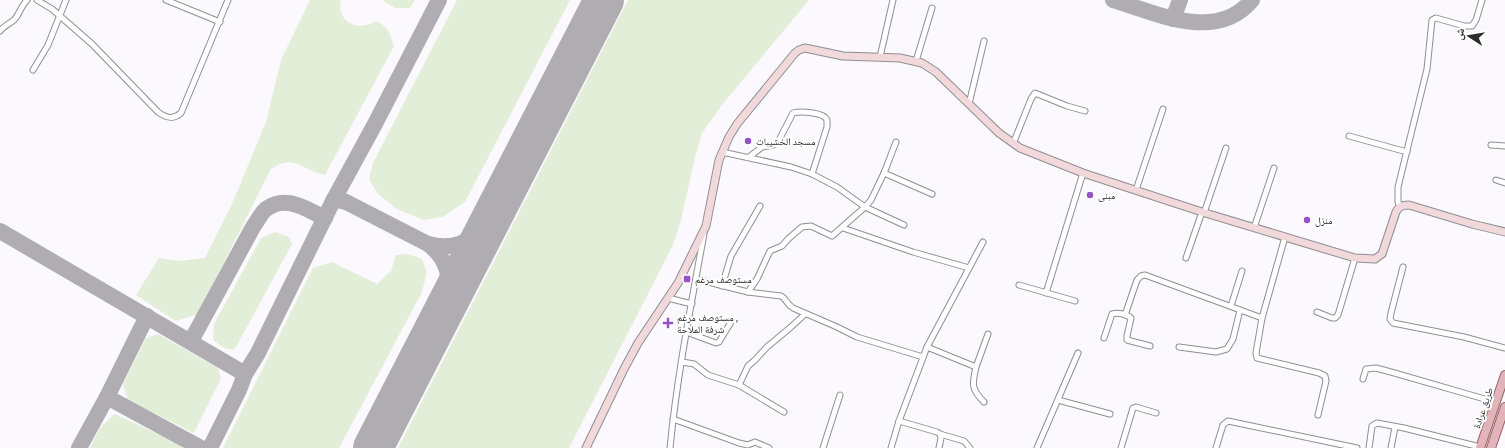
<svg xmlns="http://www.w3.org/2000/svg" width="1505" height="448" viewBox="0 0 1505 448" font-family="'Roboto Condensed','Noto Naskh Arabic',sans-serif">
	<rect width="100%" height="100%" fill="#fbf8fe"/>
	<g fill="#e2eed7">
		<path d="M310,0h31c-5,23 18,32 35,21 12,5 14,13 18,25l-69,129c-25,-5 -28,-22 -54,-6l-73,145 -22,7 -40,-26 23,-37 20,3 26,-3 27,-54 34,-82 15,-62z"/>
		<polygon points="382,0 415,0 410,8 395,8"/>
		<polygon points="457,0 570,0 465,202 442,217 424,220 397,209 378,194 369,179 373,163"/>
		<polygon points="628,0 809,0 722,105 702,133 696,153 681,220 673,245 569,448 398,448"/>
		<path d="M275,232l14,5 3,7 -57,105c-10,1 -15,-3 -22,-10l1,-15 47,-86z"/>
		<polygon points="408,254 422,259 427,272 422,292 339,448 223,448 313,268 332,262 377,284 391,271 396,255"/>
		<polygon points="158,334 218,368 221,378 194,433 128,400 123,384 146,338"/>
		<polygon points="114,414 180,444 182,448 90,448 100,428"/>
	</g>
	<g fill="none" stroke-linecap="round" stroke-linejoin="round">
		<g stroke="#afadb2" stroke-width="16">
			<path d="M1113,0c43,13 104,43 139,0"/>
			<polyline points="1173,19 1180,0"/>
			<path d="M333,201l6,-1 7,2 82,42c27,7 40,-2 60,-20"/>
			<polyline points="0,231 245,374"/>
			<path d="M428,244c21,16 23,34 19,59"/>
			<path d="M191,341l62,-114c4,-5 8,-14 13,-18 20,-15 40,0 59,9"/>
			<polyline points="107,397 201,448"/>
			<polyline points="79,448 107,397 147,316"/>
			<polyline points="210,448 239,390 245,374 258,353 333,201 376,122 439,0"/>
		</g>
		<polyline stroke="#afadb2" stroke-width="40" points="373,448 604,0"/>
		<g stroke="#908e92" stroke-width="7">
			<g id="street">
				<path d="M37,0l15,9 40,35 66,68c8,6 15,8 23,1l47,-113"/>
				<polyline points="166,0 220,22"/>
				<path d="M0,31c4,-5 9,-7 14,-11 5,-5 7,-14 13,-20"/>
				<polyline points="880,57 893,0"/>
				<polyline points="916,61 932,8"/>
				<polyline points="33,70 48,45 66,0"/>
				<polyline points="969,104 984,41"/>
				<polyline points="1349,136 1407,152"/>
				<polyline points="1013,144 1031,99 1035,93 1067,106 1085,111"/>
				<polyline points="1491,145 1505,146"/>
				<polyline points="722,152 791,167 812,174 837,187 865,207 904,225"/>
				<path d="M749,157l13,-10 11,-2 5,-3 15,-29c7,-2 31,-1 34,7 0,1 0,6 0,7l-15,47"/>
				<polyline points="884,173 932,194"/>
				<polyline points="1496,180 1505,183"/>
				<polyline points="1136,190 1163,109"/>
				<polyline points="1400,207 1398,202 1398,187 1427,69 1432,20 1436,18 1464,26 1472,26 1476,20 1482,0"/>
				<polyline points="1204,213 1226,148"/>
				<polyline points="843,228 913,252 969,268"/>
				<polyline points="1254,228 1274,168"/>
				<polyline points="1186,258 1202,212"/>
				<polyline points="1403,267 1391,313 1390,319 1393,323 1464,337 1505,348"/>
				<path d="M696,279l52,13 33,4c5,2 5,8 12,12l44,19 20,10 66,20"/>
				<polyline points="1019,285 1075,301"/>
				<polyline points="722,286 731,256 760,206"/>
				<polyline points="748,292 757,279 770,251 782,246 788,239 802,227 811,226 832,236 865,207 871,200 884,173 896,142"/>
				<polyline points="1046,293 1083,173"/>
				<polyline points="668,298 692,304"/>
				<polyline points="1231,306 1242,271"/>
				<polyline points="1317,312 1332,318 1335,318 1338,315 1355,258"/>
				<polyline points="1125,315 1137,280 1141,276 1145,275 1262,318 1285,237"/>
				<polyline points="1262,318 1256,353 1257,358 1319,373 1325,376 1326,381 1318,415"/>
				<polyline points="686,332 716,343 719,342 731,322"/>
				<path d="M1104,338l8,-24c5,-2 15,0 19,4l-4,18v4l23,6"/>
				<polyline points="927,347 976,367 988,334"/>
				<polyline points="1179,347 1216,352 1227,349 1233,339 1240,310"/>
				<polyline points="682,362 694,364 708,375 739,385 784,412"/>
				<path d="M976,367c-4,17 -5,22 8,35"/>
				<polyline points="1363,379 1366,369 1376,368 1391,372 1495,402"/>
				<polyline points="739,385 748,366 755,360 767,347 791,327 805,314"/>
				<polyline points="1058,400 1110,414"/>
				<polyline points="673,419 739,443 748,445 755,442 769,448"/>
				<polyline points="899,421 937,432 940,434 941,438 939,448"/>
				<polyline points="940,434 964,441 970,448"/>
				<path d="M670,448c7,-72 21,-143 34,-214"/>
				<polyline points="823,448 840,395"/>
				<polyline points="891,448 899,421 927,347 983,242"/>
				<polyline points="1037,448 1078,353"/>
				<polyline points="1121,448 1133,408 1136,407 1156,413"/>
				<polyline points="1216,448 1223,425 1228,421 1357,448"/>
				<polyline points="1369,448 1372,426 1377,423 1404,428 1480,447"/>
				<polyline points="1391,448 1395,427"/>
			</g>
		</g>
		<g stroke="#908e92" stroke-width="9">
			<path id="secondary" d="M586,448l38,-79 14,-26 40,-60 28,-57 13,-66 10,-23 8,-13 58,-71 4,-3 6,-2 38,8 57,2 22,5 14,9 63,61 21,15 63,25 119,39 153,46 20,1 7,-5 14,-42c2,-5 7,-7 13,-7l63,19 33,8"/>
		</g>
		<g stroke="#966268" stroke-width="10">
			<g id="primary">
				<polyline points="1480,448 1505,375"/>
				<polyline points="1491,448 1505,407"/>
			</g>
		</g>
		<use href="#street" stroke="#fff" stroke-width="5"/>
		<use href="#secondary" stroke="#f1d9db" stroke-width="7"/>
		<use href="#primary" stroke="#e2b3b8" stroke-width="8"/>
	</g>
	<g fill="#9653c7" stroke="#fff" stroke-width="1.5">
		<circle cx="748" cy="141" r="4"/>
		<circle cx="1090" cy="195" r="4"/>
		<circle cx="1307" cy="220" r="4"/>
		<rect x="683" y="275" width="8" height="8" rx="2"/>
		<path d="M666 317h4v4h4v4h-4v4h-4v-4h-4v-4h4z"/>
	</g>
	<g text-anchor="middle" dominant-baseline="central" stroke-width="4" stroke-linejoin="round" paint-order="stroke">
		<g font-size="10" fill="#2b2a2c" stroke="#fff" text-anchor="start">
			<text x="756" y="141">مسجد الخشيبات</text>
			<text x="1098" y="195">مبنى</text>
			<text x="1315" y="220">منزل</text>
			<text x="695" y="279">مستوصف مرغم</text>
			<text x="677" y="317">مستوصف مرغم ,<tspan x="677" dy="12">شرفة الملاحة</tspan></text>
		</g>
		<g font-size="10" fill="#2b2a2c" stroke="#fff">
			<text transform="translate(1483 408) rotate(-71)">طريق عرادة</text>
		</g>
	</g>
	<g transform="translate(1469 36) rotate(282)" stroke="#ffffff" stroke-width="3" paint-order="stroke">
	<path d="M0-3L7 15L0 10L-7 15Z" fill="#2b2a2c"/>
	<text y="-6" font-size="11" font-weight="bold" text-anchor="middle" fill="#2b2a2c">ش</text>
	</g>
</svg>
